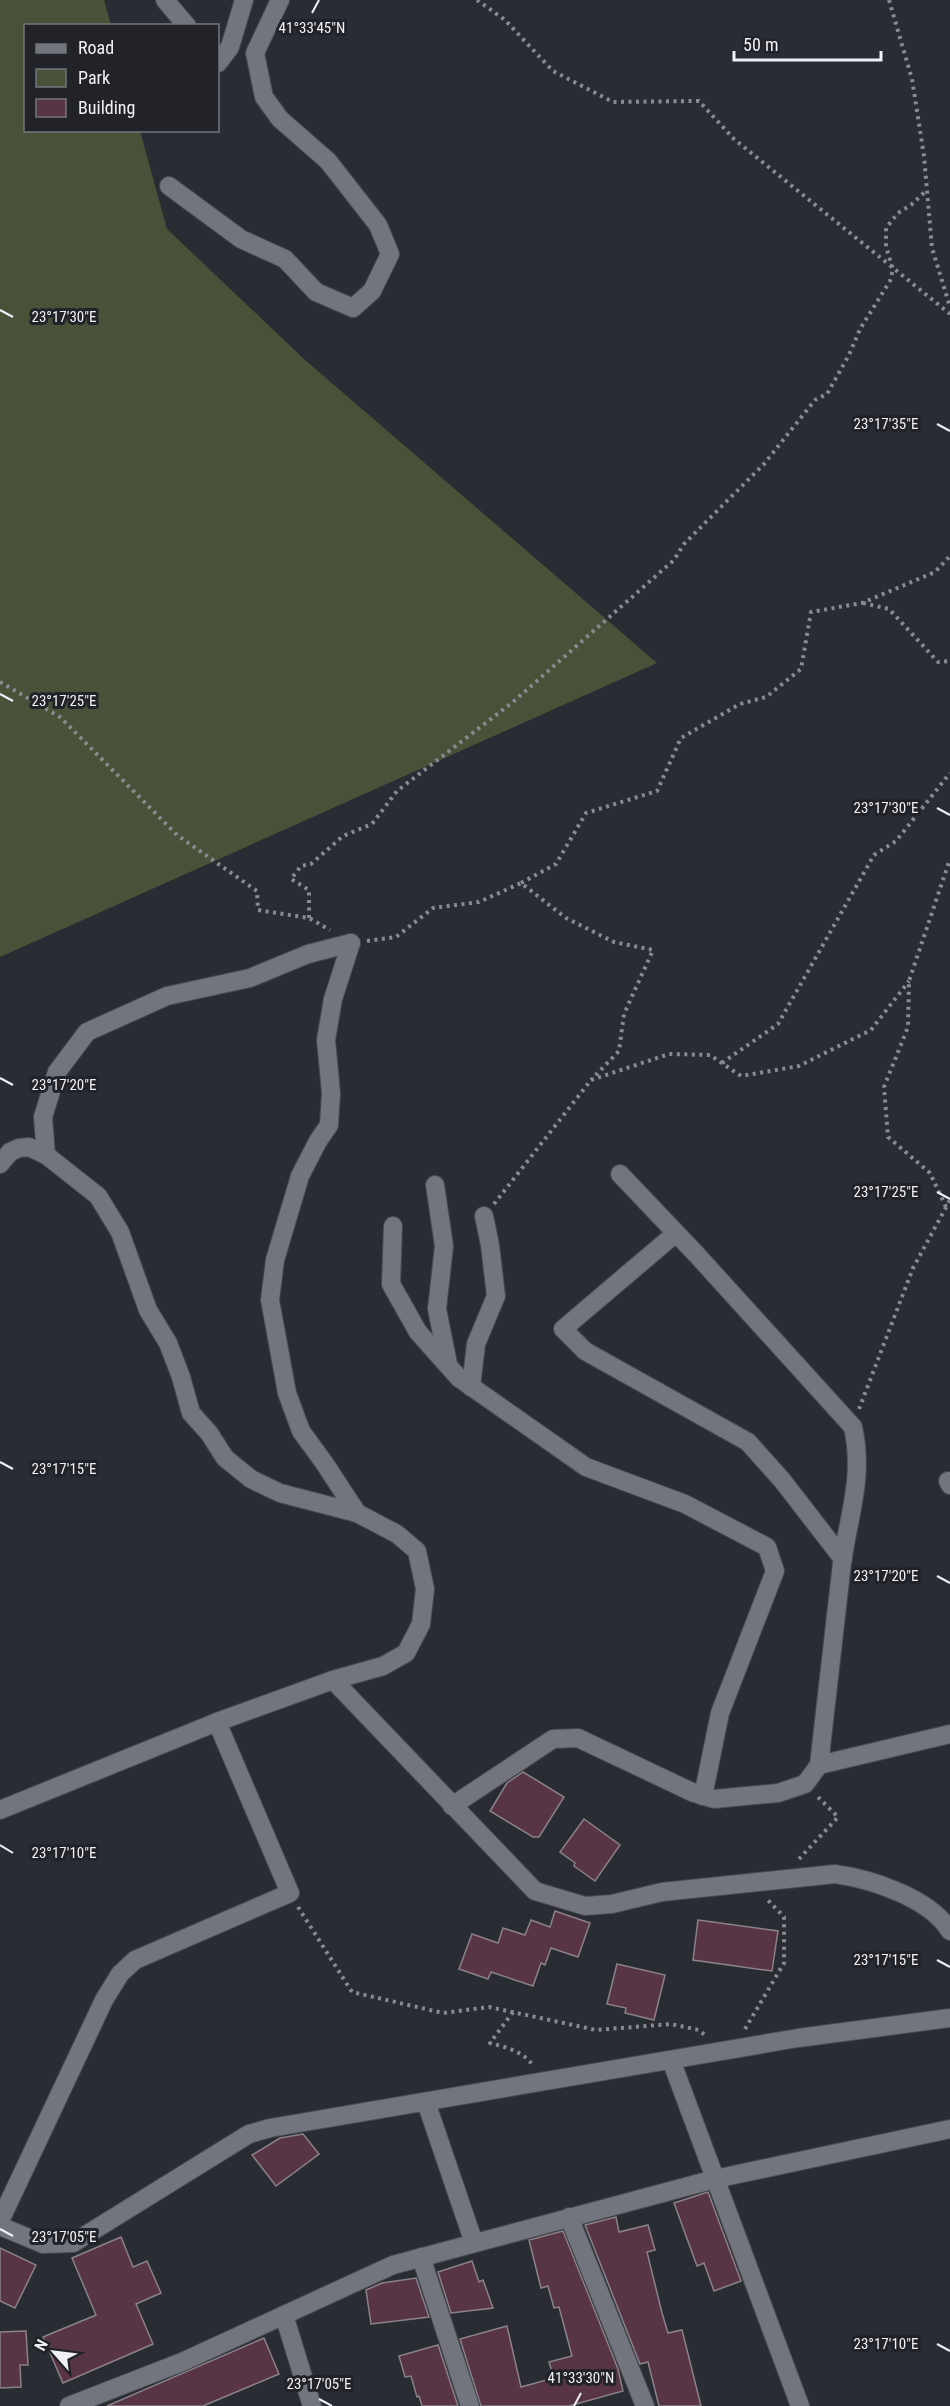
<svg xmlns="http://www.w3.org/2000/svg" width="950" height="2406" viewBox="0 0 950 2406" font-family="'Roboto Condensed',sans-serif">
	<rect width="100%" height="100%" fill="#2a2c33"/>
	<polygon fill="#485239" points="0,0 104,0 111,25 26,26 26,130 140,131 167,229 305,360 657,663 0,957"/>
	<g fill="#583447" stroke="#8b8286" stroke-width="1.5">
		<polygon points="523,1772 564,1797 539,1837 533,1837 490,1811 507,1783"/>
		<polygon points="584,1819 620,1845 595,1881 574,1866 575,1863 560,1852"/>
		<polygon points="555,1911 590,1923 578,1957 551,1948 545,1965 541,1963 533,1986 491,1972 488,1979 459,1969 472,1934 498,1943 503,1928 525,1935 531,1920 550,1927"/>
		<polygon points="698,1920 778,1931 772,1971 693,1960"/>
		<polygon points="617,1964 665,1975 654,2020 625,2013 626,2008 607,2004"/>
		<polygon points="303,2134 319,2154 276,2186 252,2155 280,2138"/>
		<polygon points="708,2192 741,2281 714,2291 704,2263 697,2266 674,2203"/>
		<polygon points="616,2217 619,2232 648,2225 655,2250 647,2252 662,2313 668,2333 682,2330 701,2406 659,2406 648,2362 640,2364 585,2225"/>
		<polygon points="563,2231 618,2369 623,2391 569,2406 481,2406 460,2339 507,2326 521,2387 554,2378 549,2362 572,2356 559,2307 554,2308 548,2286 541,2288 529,2240"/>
		<polygon points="121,2237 133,2267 147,2261 161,2293 136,2304 153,2344 63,2383 43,2337 96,2315 72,2258"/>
		<polygon points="0,2248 36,2265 15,2308 0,2301"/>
		<polygon points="472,2261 479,2282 483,2280 493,2308 451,2313 438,2272"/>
		<polygon points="416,2278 429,2317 371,2324 366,2290 382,2283"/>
		<polygon points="26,2331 28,2365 20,2365 21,2387 0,2388 0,2332"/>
		<polygon points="264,2338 279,2374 203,2406 107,2406"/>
		<polygon points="438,2345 458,2406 422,2406 419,2396 417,2397 411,2376 405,2377 399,2356"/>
	</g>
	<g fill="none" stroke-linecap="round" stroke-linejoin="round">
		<g stroke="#484a50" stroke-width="20">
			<g id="minor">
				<polyline points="165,0 187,26"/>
				<polyline points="218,63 230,47 244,0"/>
				<polyline points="169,186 241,239 285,259 316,292 353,308 372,291 390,254 378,225 328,161 280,119 264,97 255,53 280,0"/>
				<polyline points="351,943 333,999 326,1040 331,1093 329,1125 318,1141 300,1176 275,1260 270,1300 287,1393 301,1431 325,1464 357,1513"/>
				<polyline points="46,1155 43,1117 57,1072 87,1032 167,996 250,978 308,954 351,943"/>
				<polyline points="0,1164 10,1152 19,1148 29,1147 46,1155 98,1196 120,1232 148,1310 168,1343 181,1377 191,1413 209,1433 225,1458 251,1479 280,1493 357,1513 397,1534 417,1551 425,1589 421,1624 406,1653 383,1666 333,1680 217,1722 0,1810"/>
				<polyline points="435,1185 444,1246 437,1309 448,1364"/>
				<polyline points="393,1226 391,1284 418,1332 459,1378 586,1467 685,1504 767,1547 775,1571 720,1713 703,1796"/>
				<polyline points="676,1233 563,1329 585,1351 748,1442 782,1480 843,1559"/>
				<polyline points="471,1387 476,1344 496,1296 490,1245 484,1216"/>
				<polyline points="948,1481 950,1485"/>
				<path d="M333,1680l202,211 50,15 27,-2 50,-12 173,-18c36,5 95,24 115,57"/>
				<polyline points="819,1765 950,1734"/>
				<path d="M452,1806l101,-67 25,-1 116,55 20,6 64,-6 27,-9 14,-19c8,-67 15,-135 23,-202 7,-49 22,-86 11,-136l-156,-172 -77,-81"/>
				<polyline points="671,2060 800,2406"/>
				<polyline points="426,2102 474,2243"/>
				<polyline points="569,2217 645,2406"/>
				<polyline points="0,2221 104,2000 120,1974 135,1960 290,1893 217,1722"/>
				<polyline points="0,2226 43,2244 73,2243 249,2134 270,2128 798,2038 950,2018"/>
				<polyline points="421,2257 470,2406"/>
				<polyline points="284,2315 312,2406"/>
				<polyline points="69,2406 182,2362 393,2265 715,2179 950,2129"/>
			</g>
		</g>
		<g stroke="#898b91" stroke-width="4" stroke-dasharray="3 4.5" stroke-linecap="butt">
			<polyline points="477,0 505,20 553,71 613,102 699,101 734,139 950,314"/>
			<polyline points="889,0 912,79 924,156 932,248 950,307"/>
			<polyline points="863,603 889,609 938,662 950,661"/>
			<polyline points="0,682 60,717 177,835 257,891 258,910 309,918 330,930"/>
			<polyline points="521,883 556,864 586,813 657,791 681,738 740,704 766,697 801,669 811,612 862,603 935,572 950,556"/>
			<polyline points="309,918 309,890 291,879 301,866 311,864 343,836 372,824 397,791 513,702 674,560 684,544 764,464 815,400 827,394 849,355 860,329 890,281 893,269 886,247 886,228 898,213 911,205 927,190"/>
			<polyline points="367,941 396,937 433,908 479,902 521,883 566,918 614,942 653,950 624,1014 619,1051 591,1080"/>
			<polyline points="722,1063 778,1024 874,855 896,841 950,773"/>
			<polyline points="494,1204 591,1080 669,1054 710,1055 741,1076 799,1066 871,1030 909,981"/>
			<polyline points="946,1207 930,1173 888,1137 884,1087 908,1027 909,981 950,859"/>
			<polyline points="859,1409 913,1268 950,1200"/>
			<polyline points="799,1859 838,1817 816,1795"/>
			<polyline points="298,1907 352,1992 443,2013 489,2007 596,2030 671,2024 699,2030 706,2036"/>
			<path d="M513,2012l-23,31c15,4 35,9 43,23"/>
			<polyline points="745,2029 784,1963 784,1917 766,1898"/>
		</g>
		<use href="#minor" stroke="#72757d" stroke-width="18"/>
	</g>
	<path fill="none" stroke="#f0f1f6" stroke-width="2" d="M312,13l7,-13M0,310l13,7M937,424l13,7M0,694l13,7M937,808l13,7M0,1078l13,7M937,1192l13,7M0,1462l13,7M937,1576l13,7M0,1845l13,8M937,1960l13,7M0,2229l13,7M937,2344l13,7M319,2399l13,7M574,2406l7,-13"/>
	<g font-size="15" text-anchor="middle" fill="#f0f1f6" stroke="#212329" stroke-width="6" stroke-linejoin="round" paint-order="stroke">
		<text x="312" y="33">41°33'45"N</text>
		<text x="64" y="322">23°17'30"E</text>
		<text x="886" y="429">23°17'35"E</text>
		<text x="64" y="706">23°17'25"E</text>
		<text x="886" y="813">23°17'30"E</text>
		<text x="64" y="1090">23°17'20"E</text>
		<text x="886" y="1197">23°17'25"E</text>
		<text x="64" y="1474">23°17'15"E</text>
		<text x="886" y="1581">23°17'20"E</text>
		<text x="64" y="1858">23°17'10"E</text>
		<text x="886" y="1965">23°17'15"E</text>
		<text x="64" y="2242">23°17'05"E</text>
		<text x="886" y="2349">23°17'10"E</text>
		<text x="581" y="2383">41°33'30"N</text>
		<text x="319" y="2389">23°17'05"E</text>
	</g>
	<rect x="24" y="24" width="195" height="108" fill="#212329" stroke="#74757b" stroke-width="1.5"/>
	<rect x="36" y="44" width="30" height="9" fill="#72757d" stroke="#74757b" stroke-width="1.5"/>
	<text x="78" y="54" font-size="18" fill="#f0f1f6">Road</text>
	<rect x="36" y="69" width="30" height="18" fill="#485239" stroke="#74757b" stroke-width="1.5"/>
	<text x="78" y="84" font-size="18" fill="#f0f1f6">Park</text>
	<rect x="36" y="99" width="30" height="18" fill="#583447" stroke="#74757b" stroke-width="1.5"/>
	<text x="78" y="114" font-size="18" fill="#f0f1f6">Building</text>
	<g transform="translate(54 2352) rotate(298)" stroke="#212329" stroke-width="4.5" paint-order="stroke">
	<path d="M0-4.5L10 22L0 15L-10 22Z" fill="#f0f1f6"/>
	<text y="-9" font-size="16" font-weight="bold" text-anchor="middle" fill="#f0f1f6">N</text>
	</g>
	<path d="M734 51v9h147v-9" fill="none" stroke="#f0f1f6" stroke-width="3"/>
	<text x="743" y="51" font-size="18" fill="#f0f1f6" stroke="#212329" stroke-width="4.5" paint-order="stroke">50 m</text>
</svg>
